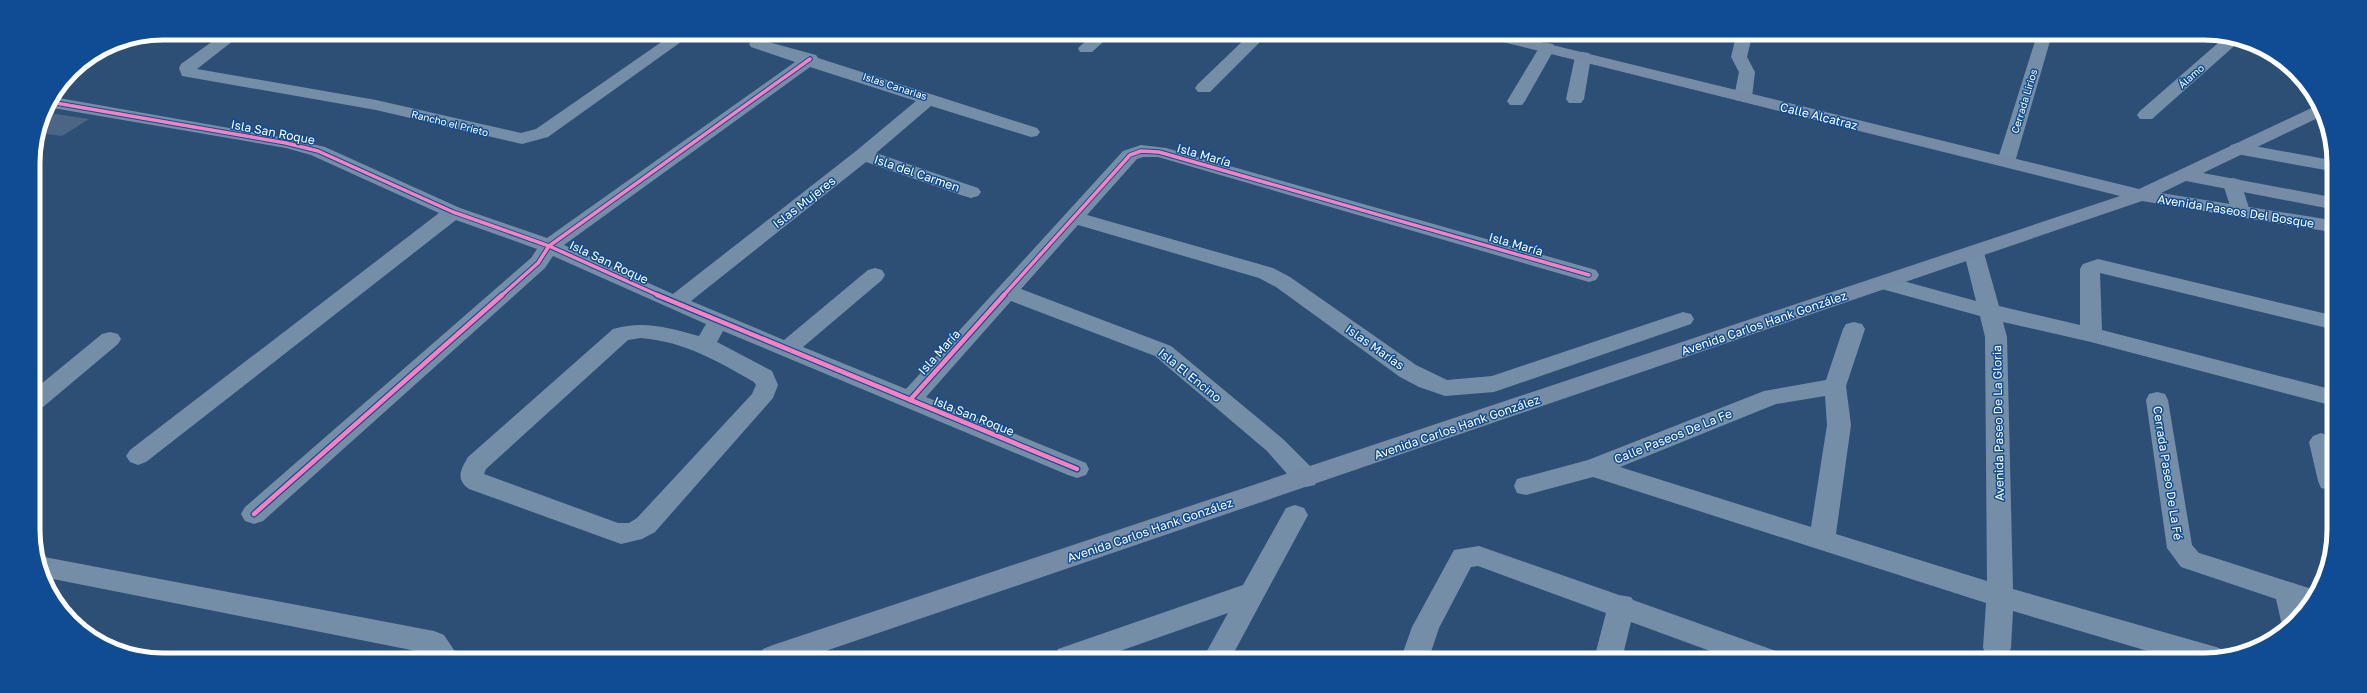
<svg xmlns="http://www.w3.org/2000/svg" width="2367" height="693" viewBox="0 0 2367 693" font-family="'Golos Text',sans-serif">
	<rect width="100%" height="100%" fill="#2e4f75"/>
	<polygon fill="#4b6684" points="43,112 89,119 62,136 38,133"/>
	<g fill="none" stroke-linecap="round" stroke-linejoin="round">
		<g fill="#758ea8" fill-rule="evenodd">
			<polygon points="224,33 243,33 197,69 376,100 521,133 536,129 673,34 692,34 548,137 522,144 376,110 182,76 179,68 181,64"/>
			<polygon points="1093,35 1111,35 1092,52 1080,52 1078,48"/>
			<polygon points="1249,35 1267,35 1210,92 1198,92 1195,88 1198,84"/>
			<polygon points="1736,36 1752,36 1747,57 1755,72 1752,97 1749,101 1737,101 1734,97 1739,72 1731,57"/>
			<polygon points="2225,37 2241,40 2152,119 2140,119 2137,115 2140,111"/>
			<polygon points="2036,38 2048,38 2050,41 2015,162 2013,166 1999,166 1997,162"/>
			<path d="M757,39l59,16 2,3 219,70 3,4 -3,4 -6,1 -100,-31 -55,47 102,35 3,4 -3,4 -7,2 -7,-2 -98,-34 -175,139 93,39 84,-70 7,-2 7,2 3,5 -3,5 -79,67 103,42 217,-238 18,-6 25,3 430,122 3,5 -3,5 -7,2 -431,-125h-15l-6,2 -50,56 186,53 17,9 126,88 31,15 45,-4 191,-64 8,2 3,5 -3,5 -197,68 -49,4 -26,-9 -19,-10 -124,-90 -17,-9 -181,-53 -57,64 150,57 112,93 32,32 3,7 -3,7 -9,2 -9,-2 -30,-34 -112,-95 -144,-55 -85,96 160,66 3,6 -3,6 -9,3 -9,-3 -345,-144 -6,11 55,29 6,14 -5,13 -118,134 -13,7 -21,5 -152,-55c-14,-10 -8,-20 -1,-32l145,-128c31,-9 56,-1 86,7l7,-12 -153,-68 -8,12 -282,253 -9,3 -9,-3 -4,-7 4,-7 286,-249 6,-9 -81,-29 -310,242 -8,3 -8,-3 -4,-6 4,-6 309,-237 -128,-58 -25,-7 -239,-41 6,-10 233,41 39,9 135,61 87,30 248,-176 -44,-15 -2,-3 2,-3zM810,67l106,34 -60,50 -183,143 -109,-49zM641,338c45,4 76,23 113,44l2,3 -4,9 -115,124 -8,5h-11l-134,-49 2,-5 142,-129z"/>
			<polygon points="1547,43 1553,44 1555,48 1525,101 1522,105 1510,105 1507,101 1539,48 1541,44"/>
			<polygon points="1583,52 1589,53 1591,57 1584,99 1581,103 1569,103 1566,99 1575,57 1577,53"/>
			<polygon points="2238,143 2331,160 2331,171 2231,153 2229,149 2231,145"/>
			<polygon points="2233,178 2240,180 2250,211 2247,215 2240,217 2233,215 2223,184 2226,180"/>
			<path d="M1974,247l7,1 3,5 15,53 81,19v-56l3,-5 15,-5 233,56v14l-231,-56 2,57 228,59v16l-239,-63 -88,-20 4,15 6,252 203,58 10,4 2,5 -15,4h-35l-165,-49 -2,37 -4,8 -9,3 -11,-3 -4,-8 3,-45 -393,-126 -67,18 -9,-2 -3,-7 3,-7 71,-19 176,-69 62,-11 17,-51 3,-5 8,-2 8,2 3,5 -19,57 5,39 -15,109 151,47 -2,-244 -5,-21 -102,-28 -3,-5 3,-5 7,-2 91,25 -12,-48 3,-5zM1825,396l2,29 -16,102 -191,-60 156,-63z"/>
			<polygon points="110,332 118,334 121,339 118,344 43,407 35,409 35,389 102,334"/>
			<polygon points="2157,392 2165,394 2168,400 2192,545 2199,553 2212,557 2318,591 2312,602 2287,629 2281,621 2276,599 2181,567 2167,548 2146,400 2149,394"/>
			<polygon points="2321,433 2330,437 2330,490 2321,488 2318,481 2309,442 2313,436"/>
			<polygon points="1295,505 1304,508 1308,515 1231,658 1203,658 1228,613 1100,658 1054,657 1058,649 1243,585 1286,508"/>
			<polygon points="1479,546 1619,595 1631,597 1633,600 1776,651 1780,659 1732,659 1631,622 1622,659 1594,659 1606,613 1478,566 1471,567 1439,628 1429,658 1401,658 1412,627 1454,550"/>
			<polygon points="39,556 434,631 444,635 458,656 428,656 426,653 43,577 36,557"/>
		</g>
		<polygon fill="#758ba6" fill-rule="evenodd" points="1489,36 1516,36 2139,189 2320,104 2324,115 2203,173 2331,197 2331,209 2186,181 2161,193 2331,220 2331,232 2142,201 808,657 759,657 763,649 773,645 2120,196 1491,39"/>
		<g stroke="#104c93" stroke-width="5.5">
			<g id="cycleway-far1">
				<polyline points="50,102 286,143 318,151 453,212 549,246 660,296"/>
				<polyline points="501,296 538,263 549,246 810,59"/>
				<polyline points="1003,296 1130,155 1141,151 1159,152 1589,275"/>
			</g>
		</g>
		<g stroke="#104c93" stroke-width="7">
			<g id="cycleway">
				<polyline points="657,295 1077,469"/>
				<polyline points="910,400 1004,295"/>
				<polyline points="254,514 502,295"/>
			</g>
		</g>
		<use href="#cycleway-far1" stroke="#ff80c0" stroke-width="3.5"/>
		<use href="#cycleway" stroke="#ff80c0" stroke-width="4.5"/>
	</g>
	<g text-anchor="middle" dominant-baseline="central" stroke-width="3" stroke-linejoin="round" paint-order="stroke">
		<g font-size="10" fill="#fff" stroke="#104c93">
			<text transform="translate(2191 76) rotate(-41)">Álamo</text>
			<text transform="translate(895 86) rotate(18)">Islas Canarias</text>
			<text transform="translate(2024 101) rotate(-73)">Cerrada Lirios</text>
			<text transform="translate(450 123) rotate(14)">Rancho el Prieto</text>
		</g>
		<g font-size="12" fill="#fff" stroke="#104c93">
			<text transform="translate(1819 116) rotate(14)">Calle Alcatraz</text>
			<text transform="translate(273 132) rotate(11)">Isla San Roque</text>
			<text transform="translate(1204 155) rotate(16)">Isla María</text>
			<text transform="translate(917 173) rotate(19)">Isla del Carmen</text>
			<text transform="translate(804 202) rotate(-38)">Islas Mujeres</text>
			<text transform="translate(2236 211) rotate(9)">Avenida Paseos Del Bosque</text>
			<text transform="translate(1516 244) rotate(16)">Isla María</text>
			<text transform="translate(609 262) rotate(25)">Isla San Roque</text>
			<text transform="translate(1764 323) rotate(-19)">Avenida Carlos Hank González</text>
			<text transform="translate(1375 347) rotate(35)">Islas Marías</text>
			<text transform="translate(939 352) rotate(-48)">Isla María</text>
			<text transform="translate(1190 375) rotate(39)">Isla El Encino</text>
			<text transform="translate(974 416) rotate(22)">Isla San Roque</text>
			<text transform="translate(1998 423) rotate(-91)">Avenida Paseo De La Gloria</text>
			<text transform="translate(1457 427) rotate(-19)">Avenida Carlos Hank González</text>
			<text transform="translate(1673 436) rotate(-22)">Calle Paseos De La Fe</text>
			<text transform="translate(2168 473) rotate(81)">Cerrada Paseo De La Fé</text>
			<text transform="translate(1150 530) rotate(-19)">Avenida Carlos Hank González</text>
		</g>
	</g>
	<path d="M0 0H2367V693H0ZM163 40H2204A123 123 0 0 1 2327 163V530A123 123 0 0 1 2204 653H163A123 123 0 0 1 40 530V163A123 123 0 0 1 163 40Z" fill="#104c93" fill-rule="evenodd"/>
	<path fill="none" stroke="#fff" stroke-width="5" d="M163 40H2204A123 123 0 0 1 2327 163V530A123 123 0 0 1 2204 653H163A123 123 0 0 1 40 530V163A123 123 0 0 1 163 40Z"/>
</svg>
